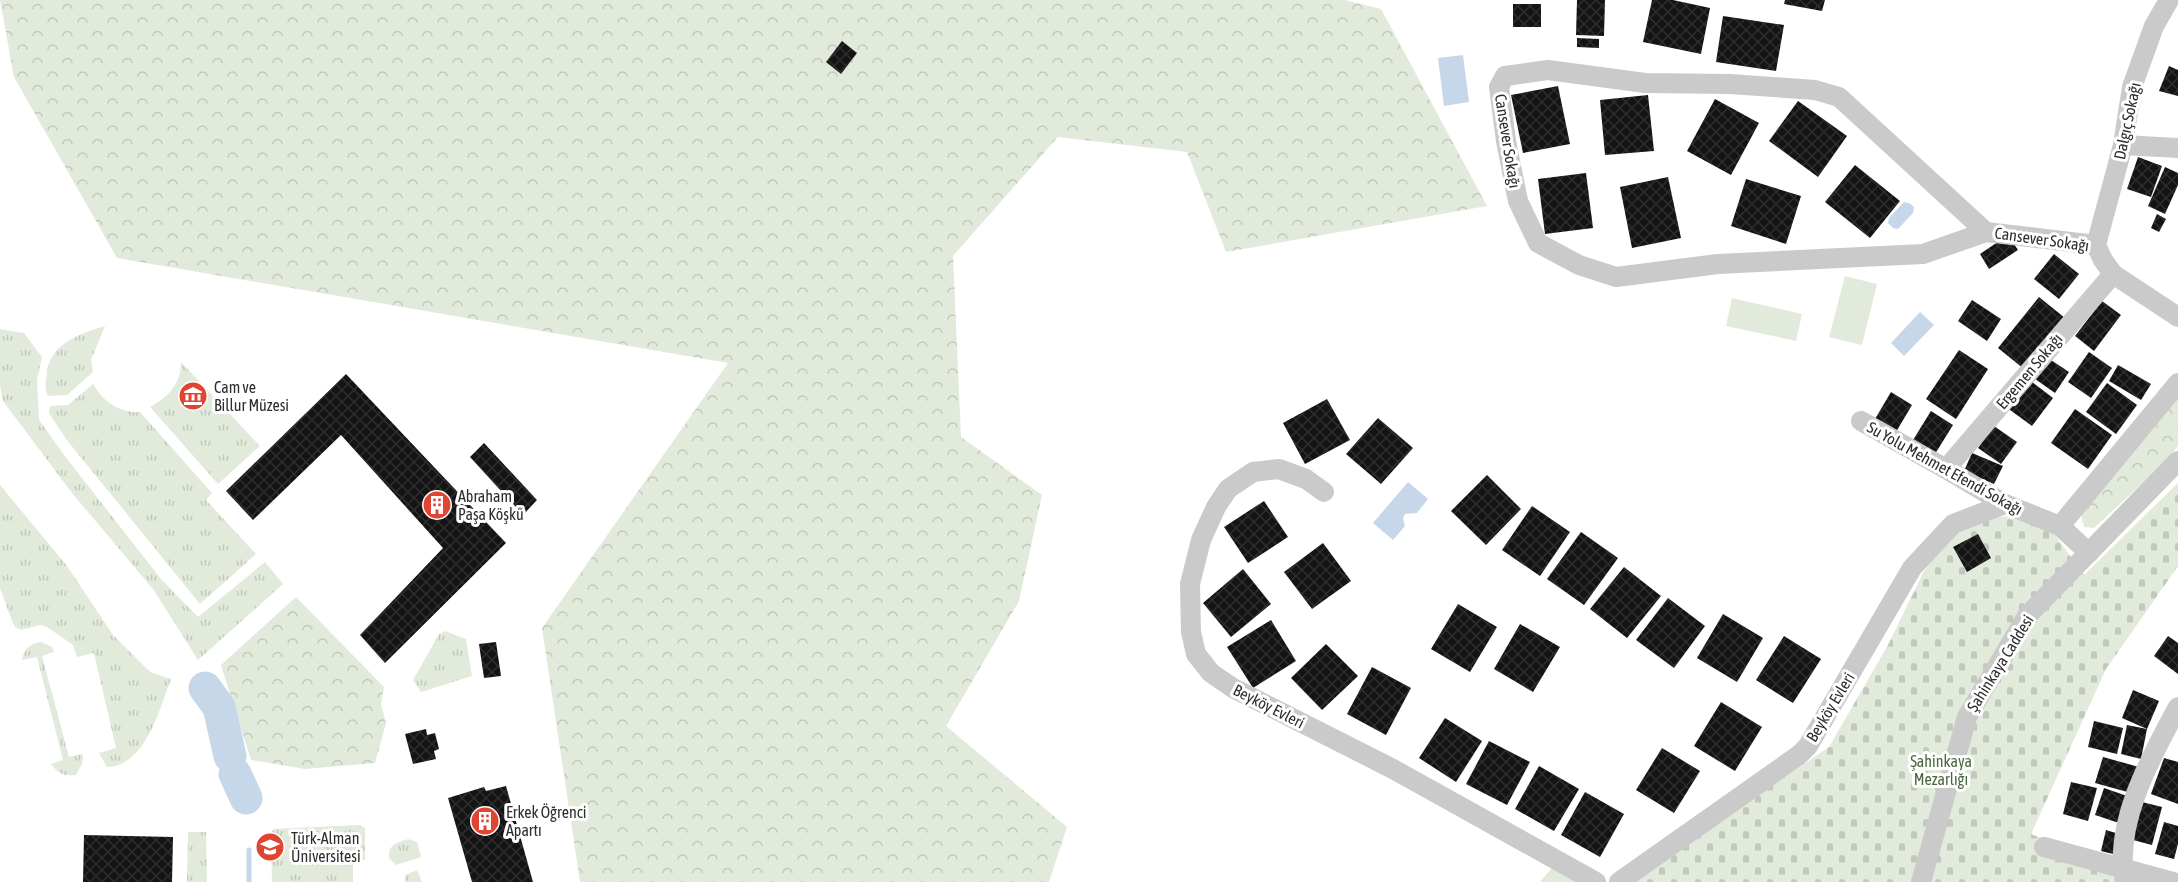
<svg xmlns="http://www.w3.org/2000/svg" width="2178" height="882" viewBox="0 0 2178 882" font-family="'Asap Condensed',sans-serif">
	<defs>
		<pattern id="grass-tufts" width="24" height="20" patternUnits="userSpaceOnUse" patternTransform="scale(1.5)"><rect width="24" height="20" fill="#e1eadb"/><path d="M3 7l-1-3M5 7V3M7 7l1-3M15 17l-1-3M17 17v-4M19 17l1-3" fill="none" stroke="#c1c9bc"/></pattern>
		<pattern id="forest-crowns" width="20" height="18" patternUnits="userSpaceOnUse" patternTransform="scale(1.5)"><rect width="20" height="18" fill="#e1eadb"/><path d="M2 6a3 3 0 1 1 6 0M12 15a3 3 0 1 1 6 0" fill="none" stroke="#c1c9bc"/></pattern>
		<pattern id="cemetery-stones" width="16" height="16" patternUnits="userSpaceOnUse" patternTransform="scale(1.5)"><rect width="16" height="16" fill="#e1eadb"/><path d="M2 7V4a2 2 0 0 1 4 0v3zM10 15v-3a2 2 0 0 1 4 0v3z" fill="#c1c9bc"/></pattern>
		<pattern id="building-cross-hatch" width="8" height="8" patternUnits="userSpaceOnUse" patternTransform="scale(1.5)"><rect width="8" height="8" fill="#141414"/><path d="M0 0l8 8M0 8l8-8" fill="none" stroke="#2e2e2e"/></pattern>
	</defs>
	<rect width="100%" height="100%" fill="#fff"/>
	<g fill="url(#grass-tufts)">
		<path d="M105,326l-14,34 2,12 -26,23 -19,1c-4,-8 -2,-14 -1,-23 3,-30 33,-39 58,-47z"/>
		<polygon points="0,329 24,333 42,357 37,380 39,420 64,455 161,579 198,617 265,562 283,584 198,660 153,589 72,493 3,401 0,385"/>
		<path d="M181,362l79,84 -42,38 -68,-77c19,-10 31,-24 31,-45z"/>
		<path d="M93,384c11,18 26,29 47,28l72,81 -6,7 50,54 -56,50 -134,-165 -17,-26 1,-7 18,-1z"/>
		<path d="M0,485l67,81 46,69 37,37 21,7c-11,29 -26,88 -64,88l-8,-14 17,-5 -22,-95 -17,4 -4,-12 -26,-18 -7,-2 -19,5 -6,-3 -3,-6 -12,-33z"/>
		<polygon points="445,631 466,639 472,676 421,692 413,680 439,634"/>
		<path d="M41,642l11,5 2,5 -12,4 27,101 14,-3 -1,10 -6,11c-12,1 -18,-1 -25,-11l12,-4 -26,-103 -15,3c3,-12 7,-16 19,-18z"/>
		<polygon points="360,825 365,828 365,860 353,860 353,882 272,882 271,833 273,829"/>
		<polygon points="188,832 206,832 207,882 187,882"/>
		<path d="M408,839l9,3 4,15 -25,8 -7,-7c-1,-14 8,-15 19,-19z"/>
		<polygon points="417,870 422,882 405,882 405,875"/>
	</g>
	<g fill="url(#forest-crowns)">
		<polygon points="0,0 1345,0 1381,9 1487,206 1226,252 1187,152 1058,137 953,256 961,437 1042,495 1019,601 946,726 1067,827 1049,882 580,882 542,628 728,363 117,258 14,77"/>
		<polygon points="2178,395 2178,446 2164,463 2094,528 2084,527 2081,515 2090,501"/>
		<polygon points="296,597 384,687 381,704 386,723 375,763 305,769 251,760 221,665"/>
	</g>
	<polygon fill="url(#cemetery-stones)" points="2178,483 2178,566 2106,669 2031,834 2122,869 2124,882 1632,882 1829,747 1888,645 1924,571 1955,530 1990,518 2014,515 2055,535 2084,575"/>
	<g fill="#e1eadb">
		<polygon points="1845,276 1877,284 1862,345 1829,337"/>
		<polygon points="1732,298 1802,314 1796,341 1726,326"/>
		<polygon points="1556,863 1578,882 1540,882"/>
	</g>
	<g fill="#c7d7ea">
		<polygon points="1463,55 1469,102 1444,106 1438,58"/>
		<polygon points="1904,202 1909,203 1914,207 1913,213 1898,229 1893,228 1888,223 1889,218"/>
		<polygon points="1920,312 1934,325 1904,356 1891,343"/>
		<polygon points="1408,482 1428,499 1417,513 1405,514 1403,518 1405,526 1393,540 1373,523"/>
	</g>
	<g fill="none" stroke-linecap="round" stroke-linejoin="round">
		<polyline stroke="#c7d7ea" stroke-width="5" points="249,850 249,882"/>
		<g stroke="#c7d7ea" stroke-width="33">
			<polyline points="205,688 219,707 230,756"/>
			<polyline points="235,774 246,798"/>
		</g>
	</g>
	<g fill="url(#building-cross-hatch)">
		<polygon points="1577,0 1605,0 1604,36 1576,35"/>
		<polygon points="1652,0 1673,0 1710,8 1701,54 1643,42"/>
		<polygon points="1785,0 1825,0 1822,11 1784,4"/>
		<rect x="1513" y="4" width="28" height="23"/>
		<polygon points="1723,16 1784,25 1776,71 1716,62"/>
		<polygon points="1577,38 1599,39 1599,48 1577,47"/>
		<polygon points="842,41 857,53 841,74 826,62"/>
		<polygon points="2169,66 2178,70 2178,96 2159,91"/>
		<polygon points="1558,86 1570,144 1523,153 1511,95"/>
		<polygon points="1648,95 1654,151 1605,155 1600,100"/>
		<polygon points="1715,99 1759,123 1731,175 1687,151"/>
		<polygon points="1798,101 1847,136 1818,177 1769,141"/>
		<polygon points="2138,157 2162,166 2151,197 2127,189"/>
		<polygon points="1855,165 1900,201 1870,238 1825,202"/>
		<polygon points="2165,167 2178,173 2178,185 2165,214 2148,206"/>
		<polygon points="1586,173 1593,228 1545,234 1538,179"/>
		<polygon points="1668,177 1681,238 1632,248 1620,187"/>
		<polygon points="1746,179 1801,196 1786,244 1731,226"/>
		<polygon points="2157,214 2166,219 2159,232 2151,228"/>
		<polygon points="2008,235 2018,250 1989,269 1980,254"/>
		<polygon points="2054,254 2079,274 2059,299 2034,279"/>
		<polygon points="2039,297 2065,318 2024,369 1998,348"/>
		<polygon points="1972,300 2001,319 1987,341 1958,321"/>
		<polygon points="2102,301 2121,315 2094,351 2075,336"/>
		<polygon points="1959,350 1988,369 1956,419 1926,399"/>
		<polygon points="2089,352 2112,368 2091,398 2068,382"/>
		<polygon points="2045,356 2069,372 2055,393 2031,376"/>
		<polygon points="2118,365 2151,384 2141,400 2109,381"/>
		<polygon points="346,374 506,543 385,663 360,635 443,548 341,435 253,520 226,491"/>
		<polygon points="2028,379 2053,398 2032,426 2006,407"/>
		<polygon points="2107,383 2137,405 2116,434 2086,412"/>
		<polygon points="1891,392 1912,405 1896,432 1875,419"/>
		<polygon points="1327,399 1350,440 1305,464 1283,423"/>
		<polygon points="2075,409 2112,435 2088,469 2051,443"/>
		<polygon points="1931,411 1953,425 1935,454 1913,440"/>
		<polygon points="1378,418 1413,448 1381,484 1346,454"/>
		<polygon points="1994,426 2017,442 2001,464 1978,448"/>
		<polygon points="484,443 537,500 523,515 470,457"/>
		<polygon points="1972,453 2003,466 1994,484 1964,471"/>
		<polygon points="1487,475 1521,509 1486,545 1451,511"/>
		<polygon points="1264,501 1288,537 1248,563 1224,527"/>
		<polygon points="1532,506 1570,532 1540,576 1502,550"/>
		<polygon points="1581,532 1618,558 1584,605 1547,579"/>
		<polygon points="1978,534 1991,558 1967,572 1953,547"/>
		<polygon points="1323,543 1351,581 1312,609 1284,572"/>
		<polygon points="1624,567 1661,596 1627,638 1590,609"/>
		<polygon points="1243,569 1271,604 1231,637 1203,603"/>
		<polygon points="1668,598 1705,626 1674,668 1636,640"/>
		<polygon points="1458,604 1497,627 1470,672 1431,649"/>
		<polygon points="1723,614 1763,638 1737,682 1697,658"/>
		<polygon points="1271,620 1296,661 1253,688 1227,647"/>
		<polygon points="1520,624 1560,647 1533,692 1494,669"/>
		<polygon points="1784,636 1821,659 1793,703 1756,680"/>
		<polygon points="2168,636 2178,643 2178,674 2154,656"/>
		<polygon points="496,642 501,676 484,678 479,644"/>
		<polygon points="1326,644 1358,676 1322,710 1291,678"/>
		<polygon points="1372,667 1411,688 1386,735 1347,714"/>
		<polygon points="2133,690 2159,701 2147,729 2122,718"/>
		<polygon points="1721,702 1762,727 1735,771 1694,746"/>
		<polygon points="1445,718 1482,741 1456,782 1419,758"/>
		<polygon points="2094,721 2123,728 2117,754 2088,747"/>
		<polygon points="2127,725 2147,729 2141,759 2121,754"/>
		<polygon points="426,729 427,735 435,733 439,749 434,751 436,759 413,764 405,734"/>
		<polygon points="1489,741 1530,762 1507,805 1466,784"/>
		<polygon points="1662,748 1700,771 1674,813 1636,790"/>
		<polygon points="2103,757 2139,767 2131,793 2095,783"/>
		<polygon points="2164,758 2178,762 2178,804 2151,794"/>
		<polygon points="1539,766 1579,789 1554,831 1515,809"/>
		<polygon points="2071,782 2097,788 2088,821 2063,814"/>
		<polygon points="506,786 533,882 472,882 448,798 484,787 486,791"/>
		<polygon points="2104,788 2130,797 2122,824 2095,815"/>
		<polygon points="1585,792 1624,814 1600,857 1561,835"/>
		<polygon points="2142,802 2162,807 2152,845 2133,840"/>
		<polygon points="2164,822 2178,826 2178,844 2174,859 2155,854"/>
		<polygon points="2106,830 2119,834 2113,854 2101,851"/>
		<polygon points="84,835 173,837 172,882 83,882"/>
	</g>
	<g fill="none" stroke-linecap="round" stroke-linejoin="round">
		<g stroke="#cacaca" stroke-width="20">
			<polyline points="2123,145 2178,148"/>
			<polyline points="1986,232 1923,254 1718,264 1616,277 1579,265 1538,243 1518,201 1506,141 1499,87 1505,76 1548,70 1645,83 1730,84 1815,90 1839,97 1986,232 2096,245"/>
			<polyline points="2096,245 2123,145 2132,87 2154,26 2169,0"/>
			<polyline points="2096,245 2103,260 2113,274 2178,317"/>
			<polyline points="1861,421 1946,469 2005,504 2060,526 2089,553"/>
			<polyline points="1946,469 2113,274"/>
			<polyline points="1324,492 1306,479 1279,469 1253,472 1228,489 1216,507 1201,540 1190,584 1191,632 1196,654 1211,673 1233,688 1393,769 1596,882"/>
			<polyline points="2060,526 2178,383"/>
			<polyline points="2044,847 2173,882"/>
			<polyline points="1619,882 1799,755 1808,746 1912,568 1953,524 2005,504"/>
			<polyline points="1921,882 1967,717 2027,616 2178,461"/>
			<path d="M2125,882c-12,-58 26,-125 53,-175"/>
		</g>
	</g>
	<defs>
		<g id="museum-disc" transform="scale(1.5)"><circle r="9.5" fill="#e04433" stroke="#fff"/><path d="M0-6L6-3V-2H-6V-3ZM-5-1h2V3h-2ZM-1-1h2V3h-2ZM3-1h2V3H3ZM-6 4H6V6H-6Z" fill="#fff"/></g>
		<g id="building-disc" transform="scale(1.5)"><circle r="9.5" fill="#e04433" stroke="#fff"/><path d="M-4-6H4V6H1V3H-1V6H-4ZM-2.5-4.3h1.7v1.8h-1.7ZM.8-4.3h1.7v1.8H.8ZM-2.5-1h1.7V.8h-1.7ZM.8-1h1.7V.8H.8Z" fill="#fff"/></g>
		<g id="university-disc" transform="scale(1.5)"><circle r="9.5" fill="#e04433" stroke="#fff"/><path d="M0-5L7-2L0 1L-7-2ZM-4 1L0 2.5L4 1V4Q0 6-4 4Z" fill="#fff"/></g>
	</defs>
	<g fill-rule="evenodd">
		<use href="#museum-disc" x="193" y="396"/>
		<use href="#building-disc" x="437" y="505"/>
		<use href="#building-disc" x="485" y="821"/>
		<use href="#university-disc" x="270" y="847"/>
	</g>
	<g text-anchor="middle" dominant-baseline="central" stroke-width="6" stroke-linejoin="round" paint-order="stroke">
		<g font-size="16" fill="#2d2d2d" stroke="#fff">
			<text transform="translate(2127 121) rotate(-78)">Dalgıç Sokağı</text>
			<text transform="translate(1508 141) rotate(81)">Cansever Sokağı</text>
			<text transform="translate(2042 239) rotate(8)">Cansever Sokağı</text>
			<text transform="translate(2029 371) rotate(-50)">Ergemen Sokağı</text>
			<text transform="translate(1945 468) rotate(29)">Su Yolu Mehmet Efendi Sokağı</text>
			<text transform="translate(2000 663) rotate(-58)">Şahinkaya Caddesi</text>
			<text transform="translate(1269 706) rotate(27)">Beyköy Evleri</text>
			<text transform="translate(1830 707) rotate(-59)">Beyköy Evleri</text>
		</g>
		<g font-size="16" fill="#2d2d2d" stroke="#fff" text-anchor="start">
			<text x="214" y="387">Cam ve<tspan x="214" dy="18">Billur Müzesi</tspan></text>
			<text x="458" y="496">Abraham<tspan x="458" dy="18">Paşa Köşkü</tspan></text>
			<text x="506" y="812">Erkek Öğrenci<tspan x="506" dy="18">Apartı</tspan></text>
			<text x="291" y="838">Türk-Alman<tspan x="291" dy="18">Üniversitesi</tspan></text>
		</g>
		<g font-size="16" fill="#49673c" stroke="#fff">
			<text x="1941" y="761">Şahinkaya<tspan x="1941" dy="18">Mezarlığı</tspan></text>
		</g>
	</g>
</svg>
